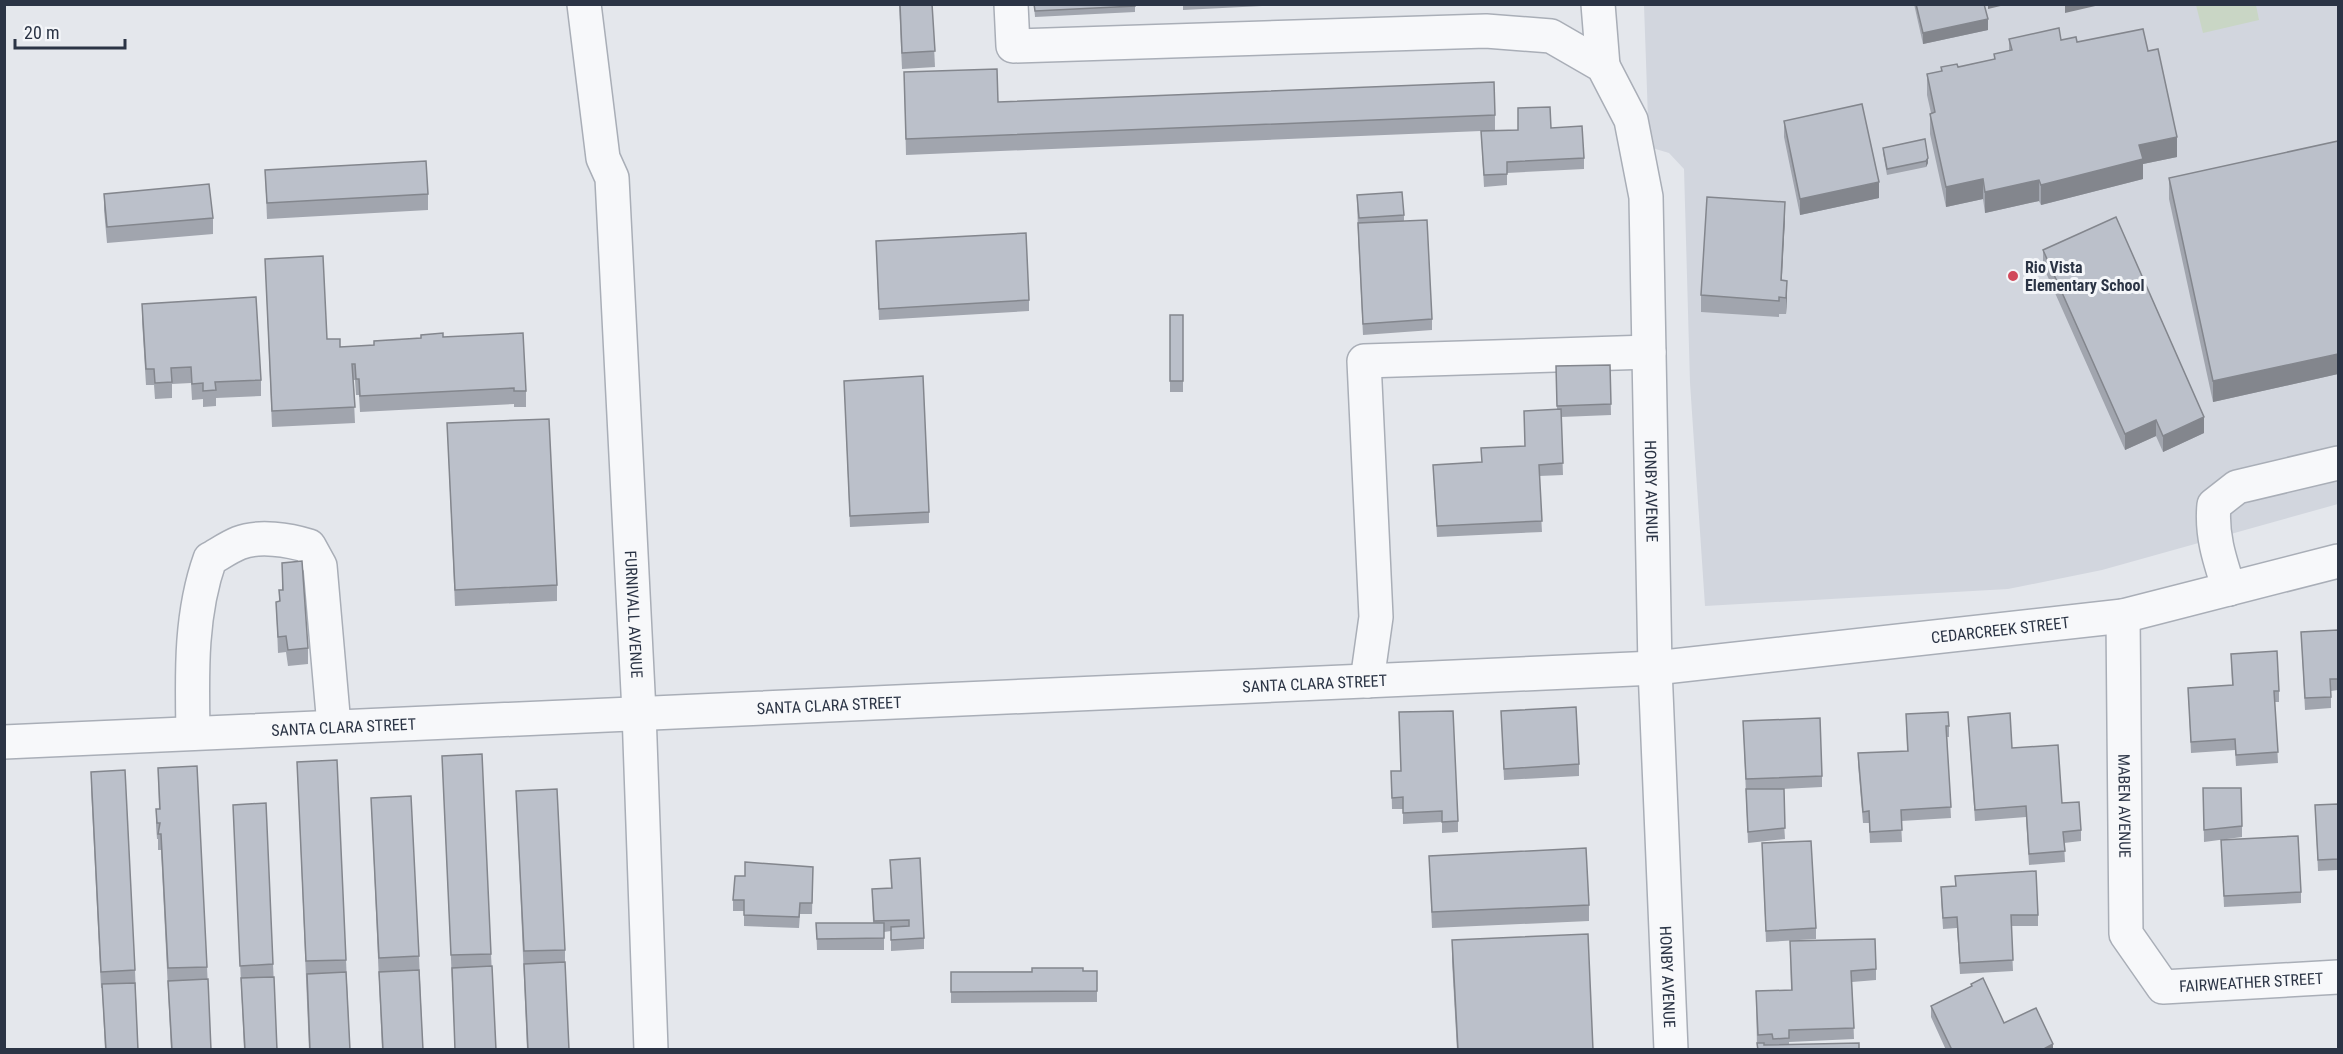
<svg xmlns="http://www.w3.org/2000/svg" width="2343" height="1054" viewBox="0 0 2343 1054" font-family="'Roboto Condensed',sans-serif">
	<rect width="100%" height="100%" fill="#e4e7ec"/>
	<polygon fill="#d2d6de" points="1644,5 2338,5 2338,504 2102,570 2008,589 1705,606 1690,383 1684,169 1669,153 1649,147"/>
	<polygon fill="#c9d6c5" points="2196,5 2256,5 2259,20 2203,33"/>
	<g fill="none" stroke-linecap="round" stroke-linejoin="round">
		<g stroke="#a9aeb7" stroke-width="36">
			<g id="minor">
				<path id="s1" d="M584,4l19,154 9,20 27,534 12,338"/>
				<path id="s2" d="M1011,4l2,42 473,-15 65,5 52,30 28,54 15,77 9,471 16,382"/>
				<polyline points="1598,4 1603,66"/>
				<path d="M2229,589c-9,-28 -18,-54 -15,-84l23,-18 101,-24"/>
				<path id="s3" d="M2123,616l3,318 37,53 175,-10"/>
				<polyline points="1367,681 1376,617 1364,361 1649,352"/>
				<path d="M193,733c-1,-58 -3,-118 17,-174 9,-5 19,-12 29,-16 20,-8 50,-3 70,3l11,20 14,160"/>
				<path id="s4" d="M4,742l1651,-74 468,-52 215,-55"/>
			</g>
		</g>
		<use href="#minor" stroke="#f7f8fa" stroke-width="33"/>
	</g>
	<g fill="#a1a5ae">
		<polygon points="899,4 932,4 935,67 902,69"/>
		<polygon points="1034,4 1135,4 1135,12 1035,17"/>
		<polygon points="1183,4 1283,4 1283,5 1183,10"/>
		<polygon points="1914,4 1984,4 1988,30 1923,44"/>
		<polygon points="2009,39 2061,40 2148,51 2177,157 2143,164 2143,179 2041,205 2039,201 1985,213 1983,199 1946,207 1930,134 1930,114 1931,113 1927,95 1927,74 1941,71 1941,67 1958,67 1994,59 1994,54 2009,51"/>
		<polygon points="904,72 998,102 1495,115 1495,131 1551,128 1584,158 1584,169 1507,173 1507,185 1484,187 1481,131 906,155"/>
		<polygon points="1784,121 1879,198 1800,215 1784,137"/>
		<polygon points="1925,139 1928,163 1926,167 1887,175 1883,153 1883,148"/>
		<polygon points="2338,141 2338,374 2213,402 2169,199 2169,178"/>
		<polygon points="265,170 428,194 428,210 267,219"/>
		<polygon points="104,194 213,218 213,234 107,243 104,210"/>
		<polygon points="1357,195 1404,215 1404,221 1432,319 1432,330 1363,335 1358,235"/>
		<polygon points="1785,218 1781,280 1787,297 1786,314 1779,314 1779,317 1701,312 1701,295"/>
		<polygon points="876,241 1029,300 1029,311 879,320"/>
		<polygon points="2043,250 2204,433 2163,452 2156,436 2125,450 2043,266"/>
		<polygon points="265,259 327,339 340,347 374,345 443,337 526,391 526,407 514,407 514,404 360,412 359,395 356,395 355,380 353,380 355,423 272,427"/>
		<polygon points="142,304 261,380 261,396 216,398 216,406 203,407 203,399 192,400 191,383 172,384 172,398 155,399 154,385 146,385 142,320"/>
		<rect x="1170" y="315" width="13" height="77"/>
		<polygon points="1610,365 1611,415 1561,417 1563,475 1539,476 1542,532 1437,537 1433,465 1482,462 1481,448 1525,446 1557,409 1556,366"/>
		<polygon points="844,381 929,512 929,523 850,527"/>
		<polygon points="447,423 557,585 557,601 455,606"/>
		<polygon points="282,563 308,648 308,664 288,666 286,652 278,653 276,602 279,601 279,590 282,590"/>
		<polygon points="2338,630 2338,690 2331,691 2331,708 2305,710 2301,632"/>
		<polygon points="2231,654 2279,691 2279,702 2275,702 2278,763 2236,766 2235,750 2191,753 2188,688 2232,685"/>
		<polygon points="1501,711 1579,764 1579,776 1504,780"/>
		<polygon points="1399,712 1458,821 1458,832 1442,833 1442,822 1403,824 1403,809 1392,809 1391,771 1401,771"/>
		<polygon points="1906,714 1949,726 1949,737 1947,737 1951,818 1901,821 1902,842 1870,843 1869,823 1863,823 1858,764 1858,753 1907,751"/>
		<polygon points="1968,717 2012,748 2062,803 2081,830 2081,841 2064,843 2065,862 2029,865 2026,817 1975,821"/>
		<polygon points="1743,721 1822,776 1822,787 1782,789 1785,839 1748,843"/>
		<polygon points="442,756 491,954 496,1050 455,1050"/>
		<polygon points="297,762 346,960 350,1050 309,1050"/>
		<polygon points="158,768 207,967 211,1050 171,1050 161,850 158,850 158,839 157,839 156,825 156,809 159,809"/>
		<polygon points="91,772 135,970 138,1050 105,1050 102,988 101,988 91,788"/>
		<polygon points="2203,788 2242,826 2242,837 2204,842"/>
		<polygon points="516,791 565,950 565,966 569,1050 527,1050"/>
		<polygon points="371,798 419,956 423,1050 382,1050"/>
		<polygon points="2338,804 2338,870 2318,871 2315,805"/>
		<polygon points="233,805 273,964 277,1050 244,1050"/>
		<polygon points="2221,840 2301,892 2301,903 2224,907"/>
		<polygon points="1762,843 1816,928 1816,939 1766,942"/>
		<polygon points="1429,856 1589,905 1589,921 1432,928"/>
		<polygon points="890,860 924,938 924,949 891,951 891,931 884,932 884,950 817,950 816,923 873,923 872,889 891,888"/>
		<polygon points="813,867 812,914 800,914 799,928 744,926 744,911 733,911 733,900 745,876"/>
		<polygon points="1955,876 2038,915 2038,926 2011,926 2013,971 1960,974 1957,928 1943,929 1941,898 1941,887 1955,886"/>
		<polygon points="1452,940 1593,1050 1457,1050 1452,961"/>
		<polygon points="1790,941 1876,969 1876,980 1852,982 1854,1039 1789,1042 1789,1045 1757,1050 1756,991 1791,990"/>
		<polygon points="1097,971 1097,1002 951,1003 951,972"/>
		<polygon points="1971,984 2004,1023 2053,1050 1946,1050 1931,1017 1931,1006 1971,987"/>
	</g>
	<g fill="#83868d">
		<polygon points="1988,4 2009,4 1988,9"/>
		<polygon points="2065,4 2104,4 2065,13"/>
		<polygon points="1988,19 1988,30 1923,44 1923,33"/>
		<polygon points="2177,137 2177,157 2143,164 2143,179 2041,205 2041,185 2139,145"/>
		<polygon points="1928,158 1928,163 1926,167 1926,161"/>
		<polygon points="1983,179 1983,199 1946,207 1946,187"/>
		<polygon points="2039,180 2039,201 1985,213 1985,192"/>
		<polygon points="1879,182 1879,198 1800,215 1800,199"/>
		<polygon points="1785,202 1785,218 1781,296 1781,280"/>
		<polygon points="1787,281 1787,297 1786,314 1786,298"/>
		<polygon points="2338,354 2338,374 2213,402 2213,381"/>
		<polygon points="2204,417 2204,433 2163,452 2163,436"/>
		<polygon points="2156,420 2156,436 2125,450 2125,434"/>
		<polygon points="2053,1044 2053,1050 2042,1050"/>
	</g>
	<g fill="#bbc0ca" stroke="#83868d" stroke-width="1.5">
		<polygon points="900,4 932,4 935,51 902,53"/>
		<polygon points="1034,4 1135,4 1135,6 1035,11"/>
		<polygon points="1916,4 1984,4 1988,19 1923,33"/>
		<polygon points="2059,28 2061,40 2076,37 2077,42 2143,29 2148,51 2158,49 2177,137 2139,145 2143,159 2041,185 2039,180 1985,192 1983,179 1946,187 1930,114 1935,112 1927,74 1942,71 1941,67 1957,64 1958,67 1995,59 1994,54 2012,50 2009,39"/>
		<polygon points="997,69 998,102 1494,82 1495,115 906,139 904,72"/>
		<polygon points="1862,104 1879,182 1800,199 1784,121"/>
		<polygon points="1550,107 1551,128 1582,126 1584,158 1507,162 1507,174 1484,175 1481,131 1518,130 1518,108"/>
		<polygon points="1925,139 1928,158 1926,161 1887,169 1883,148"/>
		<polygon points="2338,141 2338,354 2213,381 2169,178"/>
		<polygon points="426,161 428,194 267,203 265,170"/>
		<polygon points="209,184 213,218 107,227 104,194"/>
		<polygon points="1402,192 1404,215 1359,218 1357,195"/>
		<polygon points="1707,197 1785,202 1781,280 1787,281 1786,298 1779,297 1779,301 1701,295"/>
		<polygon points="2116,217 2204,417 2163,436 2156,420 2125,434 2043,250"/>
		<polygon points="1427,220 1432,319 1363,324 1358,223"/>
		<polygon points="1026,233 1029,300 879,309 876,241"/>
		<polygon points="323,256 327,339 340,339 340,347 374,345 374,341 421,338 421,335 443,333 443,337 523,333 526,391 514,391 514,388 360,396 359,379 356,379 355,364 352,364 355,407 272,411 265,259"/>
		<polygon points="256,297 261,380 215,382 216,390 203,391 203,383 192,384 191,367 171,368 172,382 155,383 154,369 146,369 142,304"/>
		<rect x="1170" y="315" width="13" height="66"/>
		<polygon points="1610,365 1611,404 1557,406 1556,366"/>
		<polygon points="923,376 929,512 850,516 844,381"/>
		<polygon points="1561,409 1563,463 1539,465 1542,521 1437,526 1433,465 1482,462 1481,448 1525,446 1524,411"/>
		<polygon points="549,419 557,585 455,590 447,423"/>
		<polygon points="302,561 308,648 288,650 286,636 278,637 276,602 280,601 279,590 283,590 282,563"/>
		<polygon points="2338,630 2338,679 2330,679 2331,697 2305,698 2301,632"/>
		<polygon points="2277,651 2279,691 2274,691 2278,752 2236,755 2235,739 2191,742 2188,688 2233,685 2231,654"/>
		<polygon points="1576,707 1579,764 1504,769 1501,711"/>
		<polygon points="1453,711 1458,821 1442,822 1442,811 1403,813 1403,797 1392,798 1391,771 1401,771 1399,712"/>
		<polygon points="1948,712 1949,726 1946,726 1951,807 1901,810 1902,830 1870,832 1869,811 1863,812 1858,753 1908,751 1906,714"/>
		<polygon points="2010,713 2012,748 2058,745 2062,803 2079,802 2081,830 2063,832 2065,851 2029,854 2026,806 1975,810 1968,717"/>
		<polygon points="1820,718 1822,776 1746,779 1743,721"/>
		<polygon points="482,754 491,954 451,955 442,756"/>
		<polygon points="337,760 346,960 306,961 297,762"/>
		<polygon points="197,766 207,967 168,968 161,834 158,834 160,823 157,823 156,809 160,809 158,768"/>
		<polygon points="125,770 135,970 101,972 91,772"/>
		<polygon points="2203,788 2241,788 2242,826 2204,830"/>
		<polygon points="557,789 565,950 524,951 516,791"/>
		<polygon points="1746,789 1784,789 1785,828 1748,832"/>
		<polygon points="411,796 419,956 379,958 371,798"/>
		<polygon points="266,803 273,964 240,966 233,805"/>
		<polygon points="2338,804 2338,859 2318,860 2315,805"/>
		<polygon points="2298,836 2301,892 2224,896 2221,840"/>
		<polygon points="1811,841 1816,928 1766,931 1762,843"/>
		<polygon points="1586,848 1589,905 1432,912 1429,856"/>
		<polygon points="920,858 924,938 891,940 891,927 909,926 909,920 874,921 872,889 892,888 890,860"/>
		<polygon points="745,862 813,867 812,903 800,903 799,917 744,915 744,900 733,900 735,876 745,876"/>
		<polygon points="2036,871 2038,915 2011,915 2013,960 1960,963 1957,917 1943,918 1941,887 1956,886 1955,876"/>
		<polygon points="816,923 884,923 884,938 817,939"/>
		<polygon points="1588,934 1593,1050 1458,1050 1452,940"/>
		<polygon points="1875,939 1876,969 1851,971 1854,1028 1789,1030 1789,1038 1773,1039 1772,1034 1758,1035 1756,991 1792,990 1790,941"/>
		<polygon points="565,962 569,1050 528,1050 524,964"/>
		<polygon points="492,966 496,1050 455,1050 452,968"/>
		<polygon points="1032,968 1083,968 1083,971 1097,971 1097,991 951,992 951,972 1032,972"/>
		<polygon points="419,970 423,1050 383,1050 379,972"/>
		<polygon points="346,972 350,1050 310,1050 307,974"/>
		<polygon points="274,977 277,1050 245,1050 241,978"/>
		<polygon points="1983,978 2004,1023 2036,1008 2053,1044 2042,1050 1952,1050 1931,1006 1972,986 1971,984"/>
		<polygon points="208,979 211,1050 172,1050 168,981"/>
		<polygon points="135,983 138,1050 106,1050 102,984"/>
		<polygon points="1757,1043 1764,1043 1764,1045 1859,1043 1859,1050 1758,1050"/>
	</g>
	<circle fill="#d1495b" stroke="#f4f6f9" stroke-width="2" cx="2013" cy="276" r="6"/>
	<g text-anchor="middle" dominant-baseline="central" stroke-width="6" stroke-linejoin="round" paint-order="stroke">
		<g font-size="16" font-weight="bold" fill="#2b3445" stroke="#f4f6f9" text-anchor="start">
			<text x="2025" y="267">Rio Vista<tspan x="2025" dy="18">Elementary School</tspan></text>
		</g>
		<g font-size="16" fill="#2b3445" stroke="#f4f6f9">
			<text stroke="none"><textPath href="#s2" startOffset="1074">HONBY AVENUE</textPath></text>
			<text stroke="none"><textPath href="#s1" startOffset="614">FURNIVALL AVENUE</textPath></text>
			<text stroke="none"><textPath href="#s4" startOffset="2000">CEDARCREEK STREET</textPath></text>
			<text stroke="none"><textPath href="#s4" startOffset="1312">SANTA CLARA STREET</textPath></text>
			<text stroke="none"><textPath href="#s4" startOffset="826">SANTA CLARA STREET</textPath></text>
			<text stroke="none"><textPath href="#s4" startOffset="340">SANTA CLARA STREET</textPath></text>
			<text stroke="none"><textPath href="#s3" startOffset="190">MABEN AVENUE</textPath></text>
			<text stroke="none"><textPath href="#s2" startOffset="1560">HONBY AVENUE</textPath></text>
			<text stroke="none"><textPath href="#s3" startOffset="471">FAIRWEATHER STREET</textPath></text>
		</g>
	</g>
	<rect width="2343" height="1054" fill="none" stroke="#2b3445" stroke-width="12"/>
	<path d="M15 39v9h110v-9" fill="none" stroke="#2b3445" stroke-width="3"/>
	<text x="24" y="39" font-size="18" fill="#2b3445" stroke="#f4f6f9" stroke-width="4.5" paint-order="stroke">20 m</text>
</svg>
